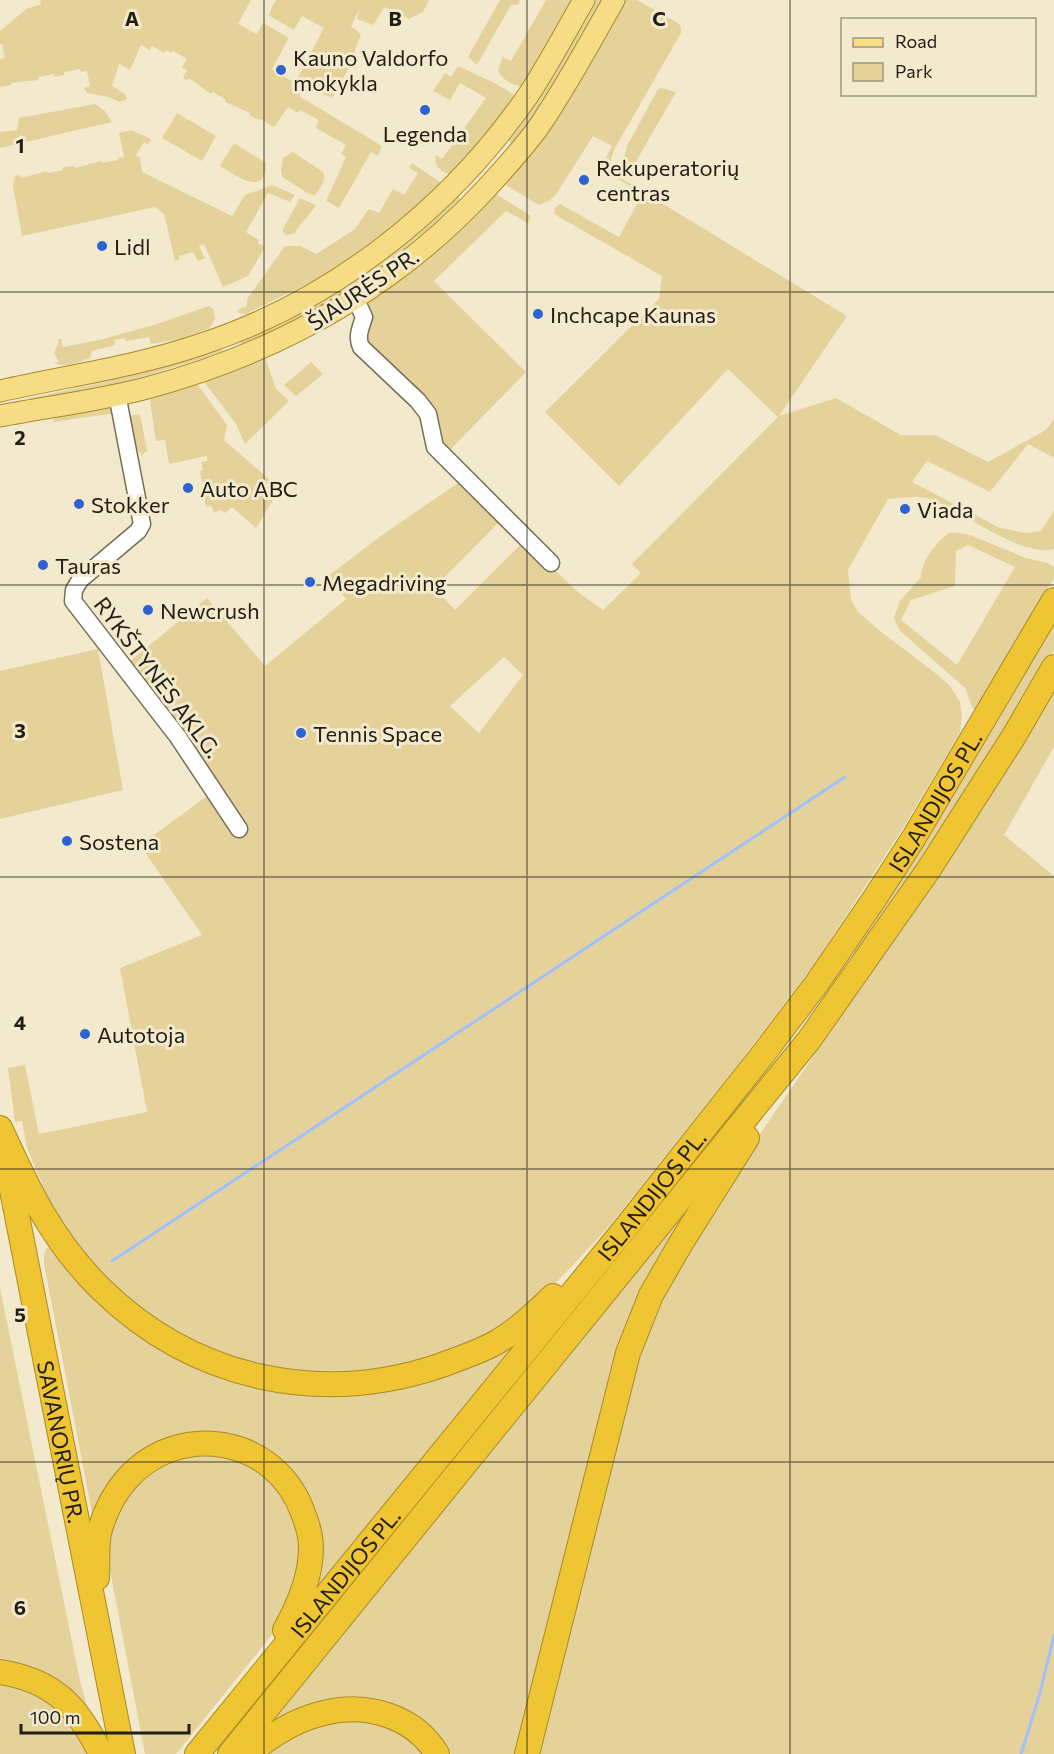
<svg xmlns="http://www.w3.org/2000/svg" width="1054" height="1754" viewBox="0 0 1054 1754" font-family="Commissioner,sans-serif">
	<rect width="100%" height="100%" fill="#f3eace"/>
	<g fill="#e5d29b" fill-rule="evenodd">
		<polygon points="40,0 251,0 238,24 257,34 263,23 289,38 272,69 295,83 324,28 302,16 294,30 268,15 276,0 429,0 423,12 409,19 385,7 373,25 357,19 360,9 351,26 361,34 349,68 332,98 316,91 311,78 299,96 382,146 378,156 371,152 339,208 326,201 346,157 341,154 346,145 316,128 319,120 300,110 298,113 288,107 274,127 260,119 258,120 249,115 250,113 225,102 226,100 213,92 211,94 189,78 187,80 183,78 187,70 182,68 187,59 173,51 171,53 166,50 164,53 152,46 150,50 141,45 130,70 119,64 112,86 125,94 127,99 119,102 109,97 87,93 84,88 90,86 87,71 81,72 80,69 64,72 64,75 54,77 54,74 38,77 38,80 11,83 11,85 0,87 0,59 5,58 2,44 0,44 0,31 26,9 41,4"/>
		<polygon points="500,0 520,0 518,5 511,5 477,65 468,57"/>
		<path d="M546,0h26l-5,16 -44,71c-10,-2 -23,-8 -25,-17l5,-13 8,4z"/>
		<polygon points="591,0 606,0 550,97 514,147 508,139"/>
		<path d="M622,0h15l41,23 3,4v6l-66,115 -4,11 1,10 7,8 228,139 -68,100 57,-18 65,37h34l53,27 58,-32 8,-11v39l-26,-14 -38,48 -63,-31 -15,21 88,46 26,5 15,-2 13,-21v39c-31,10 -93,-39 -124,-50 -11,-4 -30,-1 -42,0l-40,71 3,29 7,13 22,19 58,44 13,12 9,15 2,13 -2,18 -57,95 -87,134 -86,113 -120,150 -37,40 -40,41 -61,41 -90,28 -137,-6 -111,-54 -69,-85 -20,-39 -18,-43 -5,-27 -7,1 -7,-54 17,-3 14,69 108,-22 -27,-144 82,-33 -62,-90 81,-59 -92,-124 78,-64 58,68 81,-67 -19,-22 55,-42 76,-52 43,37 -67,68 21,22 65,-65 28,27 5,-4 26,25 24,17 38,-37 -9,-9 146,-147 -50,-48 -109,117 -74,-74 114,-113 3,-23 -108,-62 1,-6 5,-4 59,33 24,-44 -43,-24 12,-23 -19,-10 -36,57 -7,7 -11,5 -32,-19 -2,-4zM504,657l19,18 -44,58 -29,-27z"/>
		<path d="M458,66c10,5 50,22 55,29 2,3 1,6 0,9l-56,67 -7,3c-10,-2 -17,-9 -14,-19l6,4 44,-61 -26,-15 -10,17 -17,-9 12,-18 6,4z"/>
		<polygon points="662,88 676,92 631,170 627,169 623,162 627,146 658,89"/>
		<polygon points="95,104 105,111 112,122 0,148 0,132 17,130 19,118"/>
		<polygon points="177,113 216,136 202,161 162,138"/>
		<polygon points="131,130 151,139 148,145 144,142 136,155 140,158 142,172 232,216 245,195 272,185 295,195 290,202 268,193 246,232 259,240 258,243 265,247 248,276 223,287 204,244 199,246 205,258 198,261 193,252 179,256 179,260 175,261 164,214 155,207 22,236 13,186 15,176 20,175 21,178 47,171 48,173 63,170 63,167 74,166 75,168 101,161 102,163 118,160 118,158 124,157 119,133"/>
		<path d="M234,143l32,20c1,36 -31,12 -46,3z"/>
		<path d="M293,152l30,20c4,8 -3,16 -8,23l-6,-1 -27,-17 -1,-9 2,-10z"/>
		<polygon points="412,163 440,182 440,190 391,233 338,269 246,314 239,313 236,311 247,306 247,299 285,246 300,246 316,254 354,230 369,209 379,213 393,189 404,195 418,173 409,168"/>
		<polygon points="491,193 496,194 531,216 528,223 506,211 434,281 526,372 447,453 365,342 366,302"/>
		<polygon points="453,194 458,195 460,200 459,205 417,247 320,312 241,345 240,338"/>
		<path d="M300,198l16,7c-7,12 -14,15 -21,28l-8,2 -4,-3v-3z"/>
		<path d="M209,306l4,3 2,9 -5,10 -28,11 -31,5 -2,-7 -23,4 -1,-3 -11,2 1,5 -23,6 -2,7c-11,4 -25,10 -36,5l5,-1 -5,-9 5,-11 -1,-3h3l2,8 36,-7 55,-15z"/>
		<polygon points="222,346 222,351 201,359 138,378 107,390 28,402 30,398 105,382"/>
		<polygon points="264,354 276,389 289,401 245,444 236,424 202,379"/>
		<polygon points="311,362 323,374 296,396 284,385"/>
		<polygon points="195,381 227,425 224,440 270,480 263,488 274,498 256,528 232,507 225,513 220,510 214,513 212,506 206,507 200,471 203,470 201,462 207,461 207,456 169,464 165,440 156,441 150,401 152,396"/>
		<polygon points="109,406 116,413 53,422 55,418 78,410"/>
		<polygon points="140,414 147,451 141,456 141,453 135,448 129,416"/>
		<path d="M949,533h10l11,2 56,23 21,5 7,4v11l-77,131h-4l-8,-21 -66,-58 -5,-12 6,-17 21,-24c0,-15 15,-35 28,-44zM968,545l47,22 -58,98 -56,-45 10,-20 44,-14 1,-35z"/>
		<polygon points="1054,619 1054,650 1002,740 861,956 848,949"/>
		<polygon points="98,649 123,790 0,819 0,671"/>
		<polygon points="1054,691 1054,747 1004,835 1054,876 1054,1754 534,1754 633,1364 691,1235 981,811"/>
		<path d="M704,1189l-47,83 -135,482h-71c-21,-43 -76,-66 -122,-55 -18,4 -35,14 -51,23l-5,-2z"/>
		<polygon points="50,1247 193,1365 235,1382 277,1391 335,1394 520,1339 311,1595 297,1481 187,1436 93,1518 44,1264 44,1255 46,1249"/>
		<polygon points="0,1288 80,1681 91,1720 0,1666"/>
		<polygon points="177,1451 248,1457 291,1497 304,1564 286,1612 271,1636 176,1754 145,1754 109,1565 110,1514 120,1493"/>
		<polygon points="0,1676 50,1692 91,1754 0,1754"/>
		<polygon points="368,1714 432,1754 262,1754 288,1733"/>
	</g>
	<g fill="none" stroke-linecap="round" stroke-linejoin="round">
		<g stroke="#a0c0fd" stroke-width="3">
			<polyline points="112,1261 845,777"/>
			<polyline points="1021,1754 1040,1693 1054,1635"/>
		</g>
		<g stroke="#766e55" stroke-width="19">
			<g id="minor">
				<path d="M355,298l9,19c-3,10 -8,20 -3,30l57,54 10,13 7,33 116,116"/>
				<polyline points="117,394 142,524 138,531 80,580 74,590 73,601 178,737 239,829"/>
			</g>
		</g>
		<g stroke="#a78b28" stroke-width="23">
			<g id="major">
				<path d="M0,391c66,-15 134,-24 199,-46 133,-43 251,-136 330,-251 20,-30 37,-63 55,-94"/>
				<path d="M0,416c47,-9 96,-15 143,-27 132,-35 247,-97 341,-198 19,-21 39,-42 56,-66 27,-40 50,-83 74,-125"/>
			</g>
		</g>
		<g stroke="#a78b28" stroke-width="26">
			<g id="highway">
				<path d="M0,1128c28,61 52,113 101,161 92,90 219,118 341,76 18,-7 38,-13 55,-23 21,-12 39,-29 56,-46"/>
				<path id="s1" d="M7,1165l116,589"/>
				<path d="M97,1578c1,-14 -1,-31 2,-45 5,-19 14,-38 27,-53 52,-60 150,-44 177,33 4,10 8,24 8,35 0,29 -12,57 -26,82"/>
				<path d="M0,1672c54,8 78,35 101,82"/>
				<path id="s2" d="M197,1754l426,-523 141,-178 53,-70 58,-85 38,-59 141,-239"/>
				<polyline points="230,1754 809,1040 929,869 1014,736 1054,667"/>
				<path d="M248,1754c22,-18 48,-35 76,-41 42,-11 90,3 113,41"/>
				<polyline points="527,1754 628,1353 651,1295 681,1243 747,1138"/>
			</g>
		</g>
		<use href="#minor" stroke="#fff" stroke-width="16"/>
		<use href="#major" stroke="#f5dc85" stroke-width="21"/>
		<use href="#highway" stroke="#efc533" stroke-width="24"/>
	</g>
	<path fill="none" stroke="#211e13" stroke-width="1.5" stroke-opacity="0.55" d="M264,0v1754M527,0v1754M790,0v1754M0,292h1054M0,585h1054M0,877h1054M0,1169h1054M0,1462h1054"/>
	<g fill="#2f62d1" stroke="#f3eace" stroke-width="2">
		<circle cx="281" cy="70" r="6"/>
		<circle cx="425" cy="110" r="6"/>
		<circle cx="584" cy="180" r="6"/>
		<circle cx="102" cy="246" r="6"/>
		<circle cx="538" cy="314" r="6"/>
		<circle cx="188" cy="488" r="6"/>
		<circle cx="79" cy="504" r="6"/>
		<circle cx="905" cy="509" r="6"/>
		<circle cx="43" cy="565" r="6"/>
		<circle cx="310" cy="582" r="6"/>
		<circle cx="148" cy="610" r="6"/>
		<circle cx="301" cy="733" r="6"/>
		<circle cx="67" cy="841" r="6"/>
		<circle cx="85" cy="1034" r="6"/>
	</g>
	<g text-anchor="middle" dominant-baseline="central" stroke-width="6" stroke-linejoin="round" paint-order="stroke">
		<g font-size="22" fill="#211e13" stroke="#f3eace" text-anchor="start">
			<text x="293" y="57">Kauno Valdorfo<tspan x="293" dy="25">mokykla</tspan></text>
			<text x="425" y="133" text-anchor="middle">Legenda</text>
			<text x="596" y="167">Rekuperatorių<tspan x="596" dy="25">centras</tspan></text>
			<text x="114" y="246">Lidl</text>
			<text x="550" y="314">Inchcape Kaunas</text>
			<text x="200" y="488">Auto ABC</text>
			<text x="91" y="504">Stokker</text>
			<text x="917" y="509">Viada</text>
			<text x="55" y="565">Tauras</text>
			<text x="322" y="582">Megadriving</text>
			<text x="160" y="610">Newcrush</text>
			<text x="313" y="733">Tennis Space</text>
			<text x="79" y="841">Sostena</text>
			<text x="97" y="1034">Autotoja</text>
		</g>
		<g font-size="22" fill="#211e13" stroke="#f3eace">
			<text transform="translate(363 289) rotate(-34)">ŠIAURĖS PR.</text>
			<text transform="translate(158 677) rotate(53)">RYKŠTYNĖS AKLG.</text>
			<text stroke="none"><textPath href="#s2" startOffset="1206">ISLANDIJOS PL.</textPath></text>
			<text stroke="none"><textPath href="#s2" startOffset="720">ISLANDIJOS PL.</textPath></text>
			<text stroke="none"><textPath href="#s1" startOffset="282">SAVANORIŲ PR.</textPath></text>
			<text stroke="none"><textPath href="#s2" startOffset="234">ISLANDIJOS PL.</textPath></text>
		</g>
	</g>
	<g font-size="20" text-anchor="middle" font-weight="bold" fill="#211e13" stroke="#f3eace" stroke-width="6" stroke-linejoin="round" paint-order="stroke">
		<text x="132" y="26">A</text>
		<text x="395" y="26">B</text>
		<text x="659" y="26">C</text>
		<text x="20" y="153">1</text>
		<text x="20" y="445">2</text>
		<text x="20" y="738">3</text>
		<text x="20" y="1030">4</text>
		<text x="20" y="1322">5</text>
		<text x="20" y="1615">6</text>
	</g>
	<rect x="841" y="18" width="195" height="78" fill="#f3eace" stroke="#9f9883" stroke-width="1.5"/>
	<rect x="853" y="38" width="30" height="9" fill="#f5dc85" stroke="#9f9883" stroke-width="1.5"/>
	<text x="895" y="48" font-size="18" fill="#211e13">Road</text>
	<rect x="853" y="63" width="30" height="18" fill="#e5d29b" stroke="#9f9883" stroke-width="1.5"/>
	<text x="895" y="78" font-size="18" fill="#211e13">Park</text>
	<path d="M21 1724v9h168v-9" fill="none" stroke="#211e13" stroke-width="3"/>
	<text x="30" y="1724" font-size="18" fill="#211e13" stroke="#f3eace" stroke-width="4.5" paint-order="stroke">100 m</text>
</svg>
